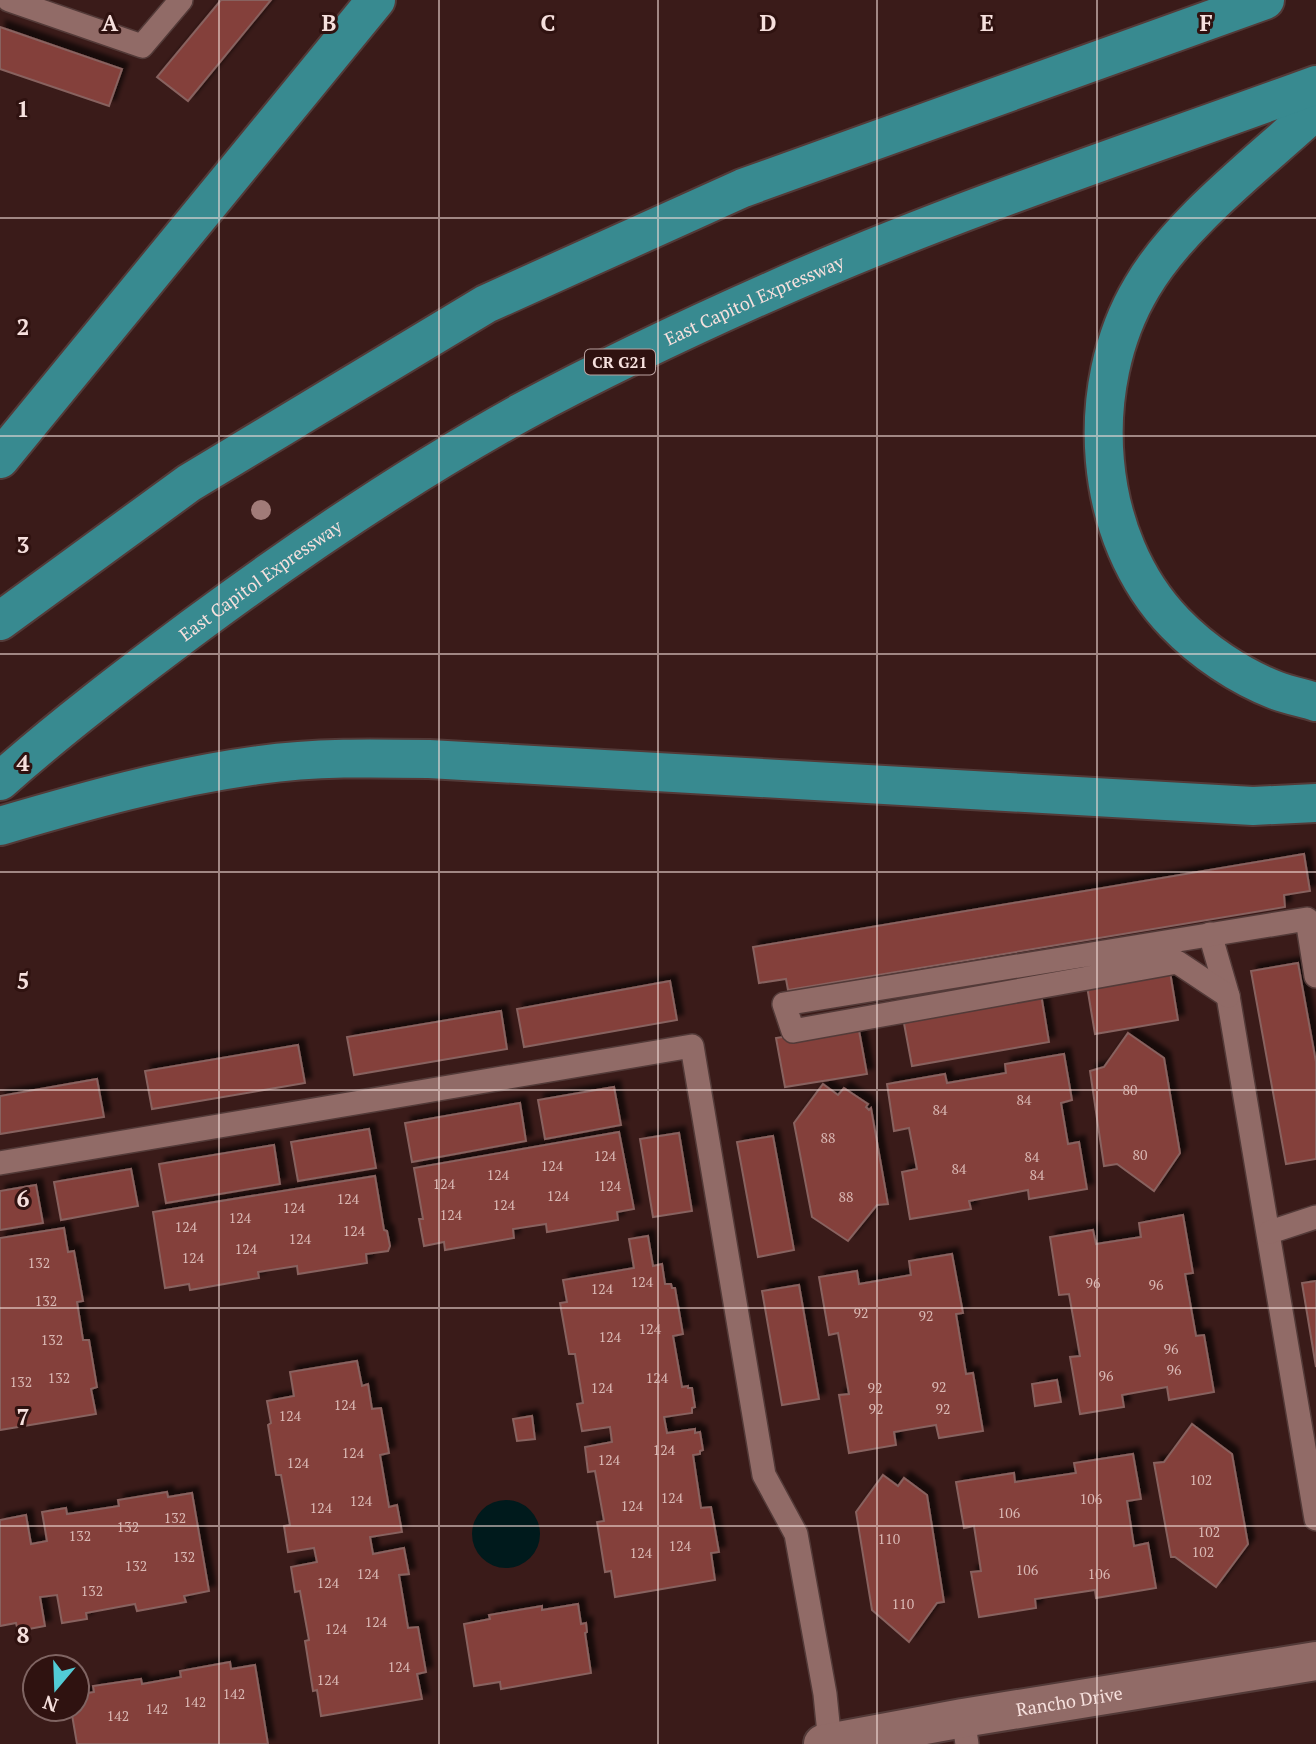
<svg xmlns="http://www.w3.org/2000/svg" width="1316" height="1744" viewBox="0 0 1316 1744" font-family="'PT Serif',serif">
	<defs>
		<filter id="shadow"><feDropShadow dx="6" dy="-6" stdDeviation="2" flood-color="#0009"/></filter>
	</defs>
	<rect width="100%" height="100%" fill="#3a1b19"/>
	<circle fill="#001a1c" cx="506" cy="1534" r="34"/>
	<g fill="#843f3b" stroke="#88625f" stroke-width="2" filter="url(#shadow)">
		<polygon points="221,0 271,0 188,101 157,77"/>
		<polygon points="0,27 122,69 109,106 0,69"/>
		<polygon points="1304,854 1310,891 1284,895 1285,907 788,990 786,979 759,983 753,947"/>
		<polygon points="1298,963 1316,1062 1316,1159 1286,1164 1251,971"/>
		<polygon points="1170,972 1178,1020 1095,1034 1087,986"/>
		<polygon points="670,981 677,1020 524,1047 517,1009"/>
		<polygon points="1041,994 1049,1042 912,1066 903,1018"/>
		<polygon points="501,1011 507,1049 354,1075 347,1037"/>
		<polygon points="858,1025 867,1074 785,1087 776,1038"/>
		<polygon points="1128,1033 1164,1058 1180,1153 1154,1191 1117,1164 1104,1166 1090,1071 1104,1067"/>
		<polygon points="298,1045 305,1083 152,1109 145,1071"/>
		<polygon points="1064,1054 1072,1100 1061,1103 1068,1144 1079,1142 1087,1189 1029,1199 1028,1190 969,1201 971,1209 910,1219 902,1172 917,1169 909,1128 894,1131 887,1084 945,1074 947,1083 1006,1073 1005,1064"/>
		<polygon points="97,1079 104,1117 0,1134 0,1096"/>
		<polygon points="823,1084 838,1095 844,1088 868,1104 866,1107 869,1110 871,1108 888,1204 877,1205 848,1241 812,1217 794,1123"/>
		<polygon points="614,1087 621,1125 545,1139 538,1100"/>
		<polygon points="520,1103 526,1141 412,1162 405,1123"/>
		<polygon points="369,1129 376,1168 298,1181 291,1142"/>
		<polygon points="619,1132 634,1209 617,1212 618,1220 547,1232 546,1224 513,1229 514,1238 445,1250 444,1242 424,1246 419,1219 423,1219 414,1168"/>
		<polygon points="679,1133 692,1211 653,1217 640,1139"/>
		<polygon points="773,1136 794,1250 758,1257 737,1142"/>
		<polygon points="274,1145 280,1184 166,1203 159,1164"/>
		<polygon points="131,1169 138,1206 61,1220 54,1182"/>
		<polygon points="375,1176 384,1230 387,1231 390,1246 388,1251 366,1254 367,1263 298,1274 297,1266 258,1272 259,1278 190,1290 189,1284 165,1288 153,1212"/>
		<polygon points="36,1185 43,1223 0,1230 0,1191"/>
		<polygon points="1183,1215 1193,1273 1185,1274 1196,1336 1204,1335 1214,1392 1169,1400 1167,1387 1122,1395 1124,1407 1080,1414 1070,1357 1080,1356 1069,1294 1059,1295 1050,1237 1093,1230 1096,1244 1141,1237 1139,1223"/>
		<polygon points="64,1228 68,1252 74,1251 83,1301 77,1302 83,1340 89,1340 97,1387 91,1389 96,1414 0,1430 0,1238"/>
		<polygon points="648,1236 653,1266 662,1264 665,1284 671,1284 672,1288 675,1288 683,1334 673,1336 682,1387 688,1386 688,1388 692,1388 695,1407 692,1408 692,1413 664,1417 667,1433 695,1429 695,1433 700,1432 703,1450 700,1451 700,1454 693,1455 701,1508 711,1507 719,1552 711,1553 715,1580 615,1597 611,1571 605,1572 597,1522 604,1521 595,1471 588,1472 585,1447 612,1442 610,1427 582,1431 577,1404 583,1403 575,1354 569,1354 560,1303 567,1302 563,1280 634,1268 629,1239"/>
		<polygon points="952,1254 963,1313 956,1314 966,1374 973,1373 983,1431 939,1438 936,1425 894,1432 896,1445 849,1453 839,1395 849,1394 838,1333 829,1335 819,1277 857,1271 859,1284 911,1275 909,1261"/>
		<polygon points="1316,1281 1316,1367 1302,1283"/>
		<polygon points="799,1285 819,1399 782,1405 762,1291"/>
		<polygon points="357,1361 362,1386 368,1384 372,1409 381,1408 389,1453 380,1455 389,1507 397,1505 402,1532 370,1537 373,1554 404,1548 409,1574 399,1575 408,1628 418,1627 426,1672 417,1674 422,1699 321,1716 317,1690 313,1691 305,1641 309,1640 300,1591 295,1592 291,1567 317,1562 314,1548 288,1552 284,1526 290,1525 281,1475 276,1475 268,1425 271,1423 267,1401 294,1396 290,1372"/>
		<polygon points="1057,1380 1061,1402 1035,1406 1032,1384"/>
		<polygon points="532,1416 535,1439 517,1441 513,1419"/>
		<polygon points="1192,1424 1232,1454 1248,1544 1216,1587 1175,1557 1171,1557 1154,1463 1164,1462"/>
		<polygon points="1133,1454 1141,1499 1127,1501 1134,1546 1148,1543 1156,1588 1096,1598 1095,1590 1035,1599 1036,1608 979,1617 971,1572 981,1571 974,1526 964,1528 956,1482 1014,1473 1015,1482 1076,1473 1074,1463"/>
		<polygon points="883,1475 898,1486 904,1478 927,1495 944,1602 937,1603 909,1642 872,1610 856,1512"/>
		<polygon points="167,1492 168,1497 192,1493 209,1591 184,1596 186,1602 137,1611 135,1604 86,1613 87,1619 62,1623 57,1595 40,1597 45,1626 18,1631 16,1623 0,1626 0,1520 26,1515 31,1544 47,1541 42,1512 66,1508 67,1514 119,1506 118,1500"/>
		<polygon points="578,1604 581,1624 586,1623 587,1632 585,1633 591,1673 501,1689 500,1682 474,1686 464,1624 490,1619 489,1615 542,1606 542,1610"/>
		<polygon points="230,1662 231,1669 255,1665 268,1744 77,1744 71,1709 77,1709 77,1695 94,1692 93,1686 141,1679 142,1684 181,1677 180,1671"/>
	</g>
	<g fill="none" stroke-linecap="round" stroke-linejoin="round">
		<g stroke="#533a38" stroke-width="26">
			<g id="service">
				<polyline points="9,0 142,46 181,0"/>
				<polyline points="1210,934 1228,996 1316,1519"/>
				<polyline points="1228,996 1177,962 793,1031 784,1004 1307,919 1316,976"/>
				<polyline points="0,1163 692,1046 764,1475 796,1534 825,1694 830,1743"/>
				<polyline points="1270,1232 1316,1217"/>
				<polyline points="963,1718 967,1744"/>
			</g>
		</g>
		<g stroke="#533a38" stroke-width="42">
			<g id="minor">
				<path id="s1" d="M823,1744l140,-26 353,-57"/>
			</g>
		</g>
		<g stroke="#533a38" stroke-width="42">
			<g id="trunk">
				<path d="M1316,110c-56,52 -136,112 -174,177 -60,100 -50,251 33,336 27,28 64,53 100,67 13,5 28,8 41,12"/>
				<polyline points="0,459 376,0"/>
				<polyline points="0,621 189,483 486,304 743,188 1265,0"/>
				<path id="s2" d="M0,781c62,-55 128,-105 195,-155 104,-77 213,-151 327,-214 91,-49 185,-93 279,-134 168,-73 343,-130 515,-193"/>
				<path d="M0,826c85,-25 170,-49 259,-61 56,-8 113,-7 170,-6l824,47 63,-3"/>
			</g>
		</g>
		<use href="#service" stroke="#916b67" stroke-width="23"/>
		<use href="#minor" stroke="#916b67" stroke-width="38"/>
		<use href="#trunk" stroke="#388a90" stroke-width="38"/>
	</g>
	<circle fill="#a17b78" cx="261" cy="510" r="10"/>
	<path fill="none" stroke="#f6e0dd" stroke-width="2" stroke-opacity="0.55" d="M219,0v1744M439,0v1744M658,0v1744M877,0v1744M1097,0v1744M0,218h1316M0,436h1316M0,654h1316M0,872h1316M0,1090h1316M0,1308h1316M0,1526h1316"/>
	<g text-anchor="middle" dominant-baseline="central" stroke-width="6" stroke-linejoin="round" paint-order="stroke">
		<g font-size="14" fill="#dab8b4">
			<text x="1130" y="1089">80</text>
			<text x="1024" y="1099">84</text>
			<text x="940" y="1109">84</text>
			<text x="828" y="1137">88</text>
			<text x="1140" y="1154">80</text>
			<text x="605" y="1155">124</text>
			<text x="1032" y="1156">84</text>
			<text x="552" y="1165">124</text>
			<text x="959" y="1168">84</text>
			<text x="498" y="1174">124</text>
			<text x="1037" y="1174">84</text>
			<text x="444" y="1183">124</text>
			<text x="610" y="1185">124</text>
			<text x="558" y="1195">124</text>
			<text x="846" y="1196">88</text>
			<text x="348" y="1198">124</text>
			<text x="504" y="1204">124</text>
			<text x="294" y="1207">124</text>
			<text x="451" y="1214">124</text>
			<text x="240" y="1217">124</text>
			<text x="186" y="1226">124</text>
			<text x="354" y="1230">124</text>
			<text x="300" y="1238">124</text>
			<text x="246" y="1248">124</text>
			<text x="193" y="1257">124</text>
			<text x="39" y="1262">132</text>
			<text x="642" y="1281">124</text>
			<text x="1093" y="1282">96</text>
			<text x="1156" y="1284">96</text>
			<text x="602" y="1288">124</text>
			<text x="46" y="1300">132</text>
			<text x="861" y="1312">92</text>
			<text x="926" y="1315">92</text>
			<text x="650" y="1328">124</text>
			<text x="610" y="1336">124</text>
			<text x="52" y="1339">132</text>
			<text x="1171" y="1348">96</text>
			<text x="1174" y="1369">96</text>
			<text x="1106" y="1375">96</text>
			<text x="59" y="1377">132</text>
			<text x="657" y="1377">124</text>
			<text x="21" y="1381">132</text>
			<text x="939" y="1386">92</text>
			<text x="602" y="1387">124</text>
			<text x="875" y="1387">92</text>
			<text x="345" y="1404">124</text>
			<text x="876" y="1408">92</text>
			<text x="943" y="1408">92</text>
			<text x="290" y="1415">124</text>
			<text x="664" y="1449">124</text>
			<text x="353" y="1452">124</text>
			<text x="609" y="1459">124</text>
			<text x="298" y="1462">124</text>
			<text x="1201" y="1479">102</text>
			<text x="672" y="1497">124</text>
			<text x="1091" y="1498">106</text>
			<text x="361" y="1500">124</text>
			<text x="632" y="1505">124</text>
			<text x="321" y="1507">124</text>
			<text x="1009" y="1512">106</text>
			<text x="175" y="1517">132</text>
			<text x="128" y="1526">132</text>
			<text x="1209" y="1531">102</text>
			<text x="80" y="1535">132</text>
			<text x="889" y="1538">110</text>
			<text x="680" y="1545">124</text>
			<text x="1203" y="1551">102</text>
			<text x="641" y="1552">124</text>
			<text x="184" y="1556">132</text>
			<text x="136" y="1565">132</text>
			<text x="1027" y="1569">106</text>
			<text x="368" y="1573">124</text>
			<text x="1099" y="1573">106</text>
			<text x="328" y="1582">124</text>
			<text x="92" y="1590">132</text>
			<text x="903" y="1603">110</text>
			<text x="376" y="1621">124</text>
			<text x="336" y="1628">124</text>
			<text x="399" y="1666">124</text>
			<text x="328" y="1679">124</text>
			<text x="234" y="1693">142</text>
			<text x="195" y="1701">142</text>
			<text x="157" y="1708">142</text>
			<text x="118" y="1715">142</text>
		</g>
		<rect fill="#2f1210" stroke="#baa2a0" stroke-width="2" x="585" y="349.5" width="70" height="25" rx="5"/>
		<g font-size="16" font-weight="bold" fill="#f6e0dd">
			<text x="620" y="362">CR G21</text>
		</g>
		<g font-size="18" fill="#f6e0dd" stroke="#2f1210">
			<text stroke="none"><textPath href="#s2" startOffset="898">East Capitol Expressway</textPath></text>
			<text stroke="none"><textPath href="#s2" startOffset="329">East Capitol Expressway</textPath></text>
			<text stroke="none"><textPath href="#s1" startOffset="250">Rancho Drive</textPath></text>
		</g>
	</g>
	<g font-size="23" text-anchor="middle" font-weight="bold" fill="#f6e0dd" stroke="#2f1210" stroke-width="6" stroke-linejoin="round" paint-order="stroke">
		<text x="110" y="31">A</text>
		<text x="329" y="31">B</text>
		<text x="548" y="31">C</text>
		<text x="768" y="31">D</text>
		<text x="987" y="31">E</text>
		<text x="1206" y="31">F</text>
		<text x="23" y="117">1</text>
		<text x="23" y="335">2</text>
		<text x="23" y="553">3</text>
		<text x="23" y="771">4</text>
		<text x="23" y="989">5</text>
		<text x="23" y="1207">6</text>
		<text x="23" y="1425">7</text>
		<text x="23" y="1643">8</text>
	</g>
	<g transform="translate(56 1688) rotate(199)"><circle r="33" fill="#2f1210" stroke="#7f6462" stroke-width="2"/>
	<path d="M0-5L12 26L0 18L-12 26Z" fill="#52ccd6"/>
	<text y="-10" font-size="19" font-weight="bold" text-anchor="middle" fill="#f6e0dd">N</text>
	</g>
</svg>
